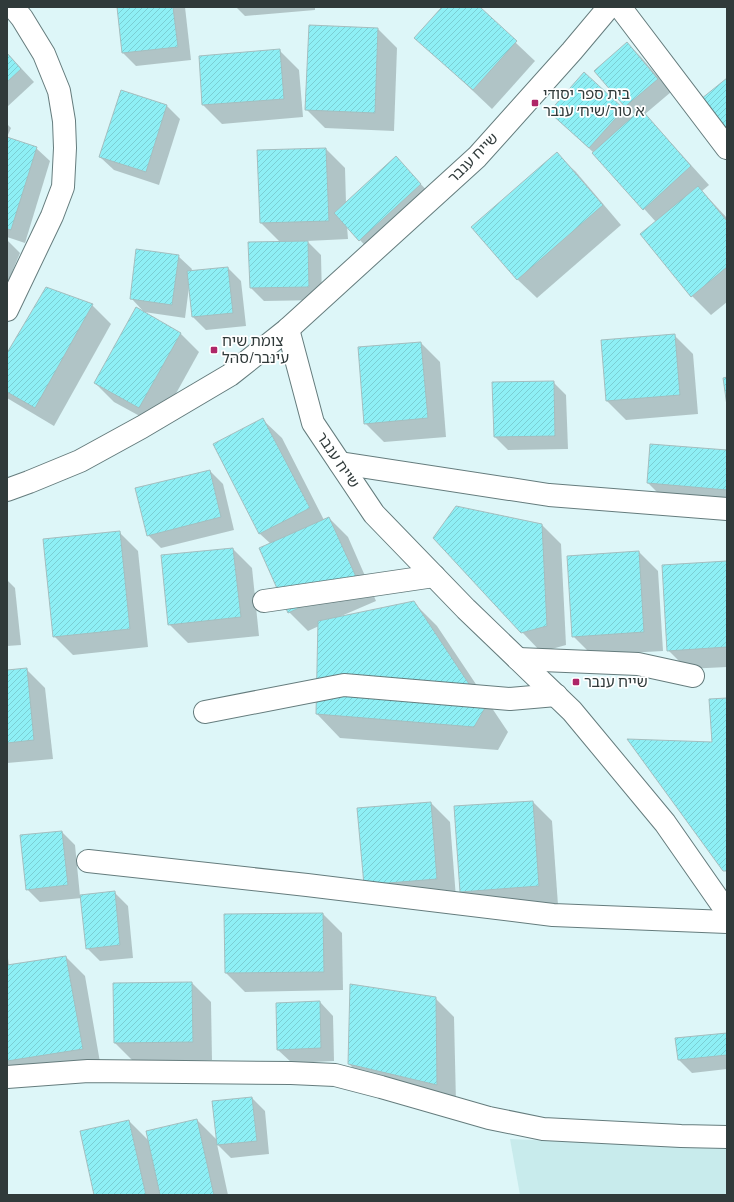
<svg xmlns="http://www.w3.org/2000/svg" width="734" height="1202" viewBox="0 0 734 1202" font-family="'Zilla Slab','Noto Sans Hebrew',serif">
	<defs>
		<pattern id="building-hatch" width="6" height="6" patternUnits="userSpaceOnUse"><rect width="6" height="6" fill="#8eeff5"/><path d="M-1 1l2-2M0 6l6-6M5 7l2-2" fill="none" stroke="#7bced3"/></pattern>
	</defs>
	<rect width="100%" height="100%" fill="#ddf6f8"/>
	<polygon fill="#c8ebec" points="510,1139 727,1149 727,1195 520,1195"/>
	<g fill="#0003">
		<polygon points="118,7 185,7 191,60 136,66 123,53"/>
		<polygon points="236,7 315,7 315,10 245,16"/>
		<polygon points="443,7 478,7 535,61 492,109 416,37"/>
		<polygon points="378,29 397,48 394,131 325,128 306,109"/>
		<polygon points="627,43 640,56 671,92 645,114 709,185 702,191 727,218 727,302 711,315 692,296 656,222 594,153 550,112 584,74 632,119 636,116 626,106"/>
		<polygon points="280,51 299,70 303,117 222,124 203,105"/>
		<polygon points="7,53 34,82 7,107"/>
		<polygon points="167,106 180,119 159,185 114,170 100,157"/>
		<polygon points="7,124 11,128 7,137"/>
		<polygon points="7,138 36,148 50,161 25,243 7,237"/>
		<polygon points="326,149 345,168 346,203 396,158 434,198 372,253 347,226 348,239 307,241 321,255 322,300 264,301 250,287 280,242 261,223 258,151"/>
		<polygon points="557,154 576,172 621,225 537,298 518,280 473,227"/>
		<polygon points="7,240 20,253 7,284"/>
		<polygon points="178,256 192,269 191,272 228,268 241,281 246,326 206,330 193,317 189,287 185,318 144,312 131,298"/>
		<polygon points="46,288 92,305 111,324 54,426 7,398 7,355"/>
		<polygon points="180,333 199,352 158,426 114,402 95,383"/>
		<polygon points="674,335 693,354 698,414 626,420 607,401"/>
		<polygon points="421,343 440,362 446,437 384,442 365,423"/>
		<polygon points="553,382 566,395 568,449 508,450 495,437"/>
		<polygon points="263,420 282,438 324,520 329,518 348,537 376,601 339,617 414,603 437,626 508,732 498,750 340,738 317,714 319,626 308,631 289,612 271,544 260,534 215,445"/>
		<polygon points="727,451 727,501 661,496 648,483"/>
		<polygon points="210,471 223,484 234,530 161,548 148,535"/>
		<polygon points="542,525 561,544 566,645 541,652 522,632"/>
		<polygon points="119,532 138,551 148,647 73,655 54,636"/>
		<polygon points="233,549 252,568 259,636 188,643 169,624 162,556"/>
		<polygon points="639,552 658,571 663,651 592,655 573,636"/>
		<polygon points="727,562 727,667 687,669 668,650"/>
		<polygon points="7,580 15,588 21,645 7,646"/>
		<polygon points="26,669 45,688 53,759 7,763 7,671"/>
		<polygon points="533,802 552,821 558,905 480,911 461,892"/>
		<polygon points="431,803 450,822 456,898 364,884"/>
		<polygon points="62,832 75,845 80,896 114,892 128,906 133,958 100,961 87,948 82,898 40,902 27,889"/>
		<polygon points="323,914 342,933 343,990 245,992 226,973"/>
		<polygon points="7,950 9,966 66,957 85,976 101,1068 7,1083"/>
		<polygon points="192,983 211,1002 212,1060 134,1062 115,1043"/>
		<polygon points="435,998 454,1017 456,1103 368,1083 349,1064"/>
		<polygon points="320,1002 333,1016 334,1061 292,1063 278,1050"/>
		<polygon points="727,1034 727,1069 692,1073 679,1060"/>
		<polygon points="252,1098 265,1111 269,1154 231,1158 217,1144 228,1195 95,1195 129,1121 149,1141 197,1120 217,1140"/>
	</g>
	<g fill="url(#building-hatch)" stroke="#a5bebf">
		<polygon points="117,7 173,7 178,47 122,53"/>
		<polygon points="442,7 480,7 517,41 473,90 414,38"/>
		<polygon points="309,25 378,28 375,113 305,110"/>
		<polygon points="627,42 658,79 625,107 594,71"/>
		<polygon points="280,49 284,99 202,105 199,56"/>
		<polygon points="7,53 21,69 7,82"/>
		<polygon points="584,72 624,109 589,148 549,112"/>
		<polygon points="727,78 727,131 701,99"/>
		<polygon points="121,90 167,105 146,172 99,157"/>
		<polygon points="641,109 691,166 643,210 592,153"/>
		<polygon points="7,137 37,147 11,230 7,229"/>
		<polygon points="326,148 329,221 260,223 257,150"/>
		<polygon points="557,152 603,205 517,280 471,227"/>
		<polygon points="396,156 421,184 359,241 334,213"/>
		<polygon points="698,186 727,221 727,267 691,297 640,234"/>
		<polygon points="308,241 309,287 250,288 248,242"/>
		<polygon points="136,249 179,255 172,305 130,299"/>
		<polygon points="228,267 233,313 192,317 187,271"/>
		<polygon points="46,287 93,304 35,408 7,392 7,353"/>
		<polygon points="136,307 181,333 139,408 94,383"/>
		<polygon points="675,334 680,395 606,401 601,340"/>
		<polygon points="421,342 428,418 364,424 358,347"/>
		<polygon points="727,377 727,406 723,378"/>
		<polygon points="554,381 555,436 494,437 492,382"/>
		<polygon points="263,418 310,508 259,534 213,444"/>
		<polygon points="650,444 727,450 727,490 647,483"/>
		<polygon points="210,470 221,517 147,536 135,488"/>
		<polygon points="456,506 542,524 547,626 521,633 433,538"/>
		<polygon points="329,517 358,581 288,613 259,548"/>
		<polygon points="120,531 130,629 53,637 43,539"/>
		<polygon points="233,548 241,617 168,625 161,555"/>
		<polygon points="639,551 644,632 572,637 567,556"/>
		<polygon points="727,561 727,647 667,651 662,565"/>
		<polygon points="414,601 485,708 474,727 316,714 318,621"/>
		<polygon points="27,668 34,740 7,743 7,670"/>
		<polygon points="727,698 727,871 723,871 627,739 712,742 709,699"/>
		<polygon points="533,801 539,886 460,892 454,806"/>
		<polygon points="431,802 437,879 364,885 357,808"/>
		<polygon points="62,831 68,885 26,890 20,835"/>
		<polygon points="115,891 120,945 86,949 80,895"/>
		<polygon points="323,913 324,972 225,973 224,914"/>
		<polygon points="66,956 83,1049 7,1061 7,965"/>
		<polygon points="192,982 193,1042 114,1043 113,983"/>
		<polygon points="350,984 436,997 437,1085 348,1064"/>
		<polygon points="320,1001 321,1048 277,1050 276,1003"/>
		<polygon points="727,1033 727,1055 678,1060 675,1038"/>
		<polygon points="252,1097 257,1141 217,1145 212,1101"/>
		<polygon points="197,1119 214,1195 160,1195 146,1131"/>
		<polygon points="129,1120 146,1195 94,1195 80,1131"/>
	</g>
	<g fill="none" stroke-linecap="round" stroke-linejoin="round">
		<g stroke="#657c7d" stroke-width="24">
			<g id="minor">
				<polyline points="620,7 727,148"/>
				<polyline points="7,310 52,216 63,187 65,148 64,121 59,91 44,54 22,18 13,7"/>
				<polyline points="288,329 313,423 374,514 466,609 572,711 665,823 727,912"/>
				<polyline points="340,463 549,495 727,509"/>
				<polyline points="7,490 29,482 80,461 142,427 230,375 288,329 477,157 572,51 609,7"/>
				<polyline points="264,601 434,576"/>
				<polyline points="518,659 638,664 693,676"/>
				<polyline points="205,712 344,685 510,699 556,695"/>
				<polyline points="88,861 307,885 553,915 727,922"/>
				<polyline points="7,1077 88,1071 291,1073 335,1075 381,1087 489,1118 543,1129 681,1136 727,1137"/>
			</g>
		</g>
		<use href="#minor" stroke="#fff" stroke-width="22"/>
	</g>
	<g fill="#ae2668" stroke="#fff" stroke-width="1.5">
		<rect x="531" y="99" width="8" height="8" rx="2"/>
		<rect x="210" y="346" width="8" height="8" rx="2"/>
		<rect x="572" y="678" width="8" height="8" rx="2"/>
	</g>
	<g text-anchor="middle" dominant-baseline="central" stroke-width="3.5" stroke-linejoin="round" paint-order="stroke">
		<g font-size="15" fill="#303a3a" stroke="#fff" text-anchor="start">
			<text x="543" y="94">בית ספר יסודי<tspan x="543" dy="17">א טור/שיח׳ ענבר</tspan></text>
			<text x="222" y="341">צומת שיח<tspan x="222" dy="17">עינבר/סהל</tspan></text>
			<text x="584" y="682">שייח ענבר</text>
		</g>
		<g font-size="15" fill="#303a3a" stroke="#fff">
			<text transform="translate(473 158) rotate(-45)">שייח ענבר</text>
			<text transform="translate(338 460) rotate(56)">שייח ענבר</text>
		</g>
	</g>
	<rect width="734" height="1202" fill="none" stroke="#303a3a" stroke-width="16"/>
</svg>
